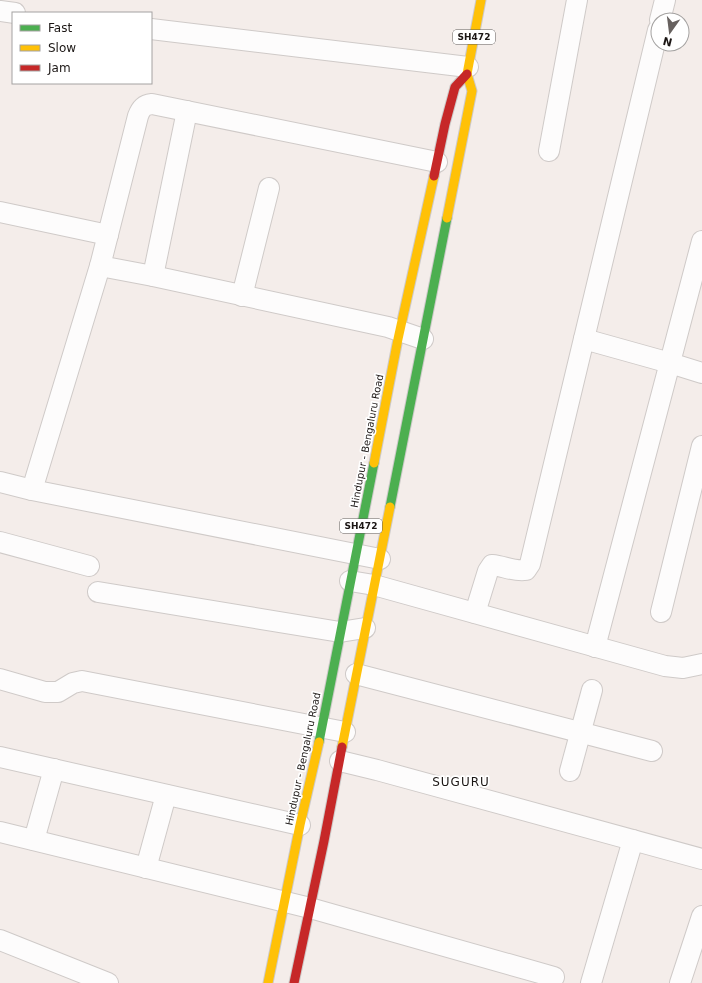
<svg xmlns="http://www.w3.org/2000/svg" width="702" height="983" viewBox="0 0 702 983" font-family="'DejaVu Sans',sans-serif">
	<rect width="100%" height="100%" fill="#f4edea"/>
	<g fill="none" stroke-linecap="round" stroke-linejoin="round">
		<g stroke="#cfcac8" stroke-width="22">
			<g id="street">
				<polyline points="0,11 15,13"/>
				<polyline points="660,20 665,0"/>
				<polyline points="151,29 468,67"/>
				<polyline points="549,151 577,0"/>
				<polyline points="0,212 108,235"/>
				<polyline points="100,266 153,276 388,327 423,339"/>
				<polyline points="153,276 187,111"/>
				<polyline points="242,296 269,188"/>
				<polyline points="584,339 670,363 702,373"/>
				<polyline points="0,482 32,490 380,559"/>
				<path d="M32,490l68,-224 38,-150c3,-8 6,-11 14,-12l285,58"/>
				<polyline points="0,542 89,566"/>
				<polyline points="350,581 374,585 665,666 683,668 702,664"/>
				<polyline points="98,592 340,632 365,628"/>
				<polyline points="661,612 702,446"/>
				<path d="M475,613l13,-42 4,-6c12,1 22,7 34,5l4,-6 128,-534"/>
				<polyline points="595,647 702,241"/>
				<polyline points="356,674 652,751"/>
				<polyline points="0,679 45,692 58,692 73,683 82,681 345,732"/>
				<polyline points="0,757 300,825"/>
				<polyline points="340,761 377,770 702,859"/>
				<polyline points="570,771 592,690"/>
				<polyline points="0,832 310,908 554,977"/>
				<polyline points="34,840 54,769"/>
				<polyline points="146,868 166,795"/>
				<polyline points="0,940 108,983"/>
				<polyline points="591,983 633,840"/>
				<polyline points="680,983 702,916"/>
			</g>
		</g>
		<g stroke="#cdcac9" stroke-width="11">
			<g id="fast">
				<polyline points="390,507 447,218"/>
				<polyline points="319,742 374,463"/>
			</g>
		</g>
		<g stroke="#cdcac9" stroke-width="11">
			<g id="slow">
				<polyline points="447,218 472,91 467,74 481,0"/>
				<polyline points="374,463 398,339 434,176"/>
				<polyline points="342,747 390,507"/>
				<polyline points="268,983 300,825 319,742"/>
			</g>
		</g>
		<g stroke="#cdcac9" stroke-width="11">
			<g id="jam">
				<polyline points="434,176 445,124 455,87 467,74"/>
				<polyline points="294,983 324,841 342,747"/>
			</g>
		</g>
		<use href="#street" stroke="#fdfcfc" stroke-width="20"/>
		<use href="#fast" stroke="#4caf50" stroke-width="9"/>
		<use href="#slow" stroke="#ffc107" stroke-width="9"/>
		<use href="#jam" stroke="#c62828" stroke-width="9"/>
	</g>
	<g text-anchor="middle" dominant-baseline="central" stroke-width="3.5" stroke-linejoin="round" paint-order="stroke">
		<g fill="#fff" stroke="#5f5c5a" stroke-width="1">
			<rect x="453" y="30" width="42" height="14" rx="3"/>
			<rect x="340" y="519" width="42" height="14" rx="3"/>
		</g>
		<g font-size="9" font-weight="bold" fill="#1b1614">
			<text x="474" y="37">SH472</text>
			<text x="361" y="526">SH472</text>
		</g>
		<g font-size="10" fill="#1b1614" stroke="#fff">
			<text transform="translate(367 441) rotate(-79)">Hindupur - Bengaluru Road</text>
			<text transform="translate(303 759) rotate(-78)">Hindupur - Bengaluru Road</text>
		</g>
		<g font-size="12" letter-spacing="1" fill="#1b1614" stroke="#fff">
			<text x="461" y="782">SUGURU</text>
		</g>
	</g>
	<rect x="12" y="12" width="140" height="72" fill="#ffffff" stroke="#a4a2a1"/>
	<rect x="20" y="25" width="20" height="6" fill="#4caf50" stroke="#a4a2a1"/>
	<text x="48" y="32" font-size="12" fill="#1b1614">Fast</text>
	<rect x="20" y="45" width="20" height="6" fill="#ffc107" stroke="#a4a2a1"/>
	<text x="48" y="52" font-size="12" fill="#1b1614">Slow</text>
	<rect x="20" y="65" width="20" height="6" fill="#c62828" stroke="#a4a2a1"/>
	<text x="48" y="72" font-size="12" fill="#1b1614">Jam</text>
	<g transform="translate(670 32) rotate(194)"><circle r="19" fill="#ffffff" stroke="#a4a2a1"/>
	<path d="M0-3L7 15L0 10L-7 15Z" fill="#67615f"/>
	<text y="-6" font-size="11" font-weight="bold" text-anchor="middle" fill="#1b1614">N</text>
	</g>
</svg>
